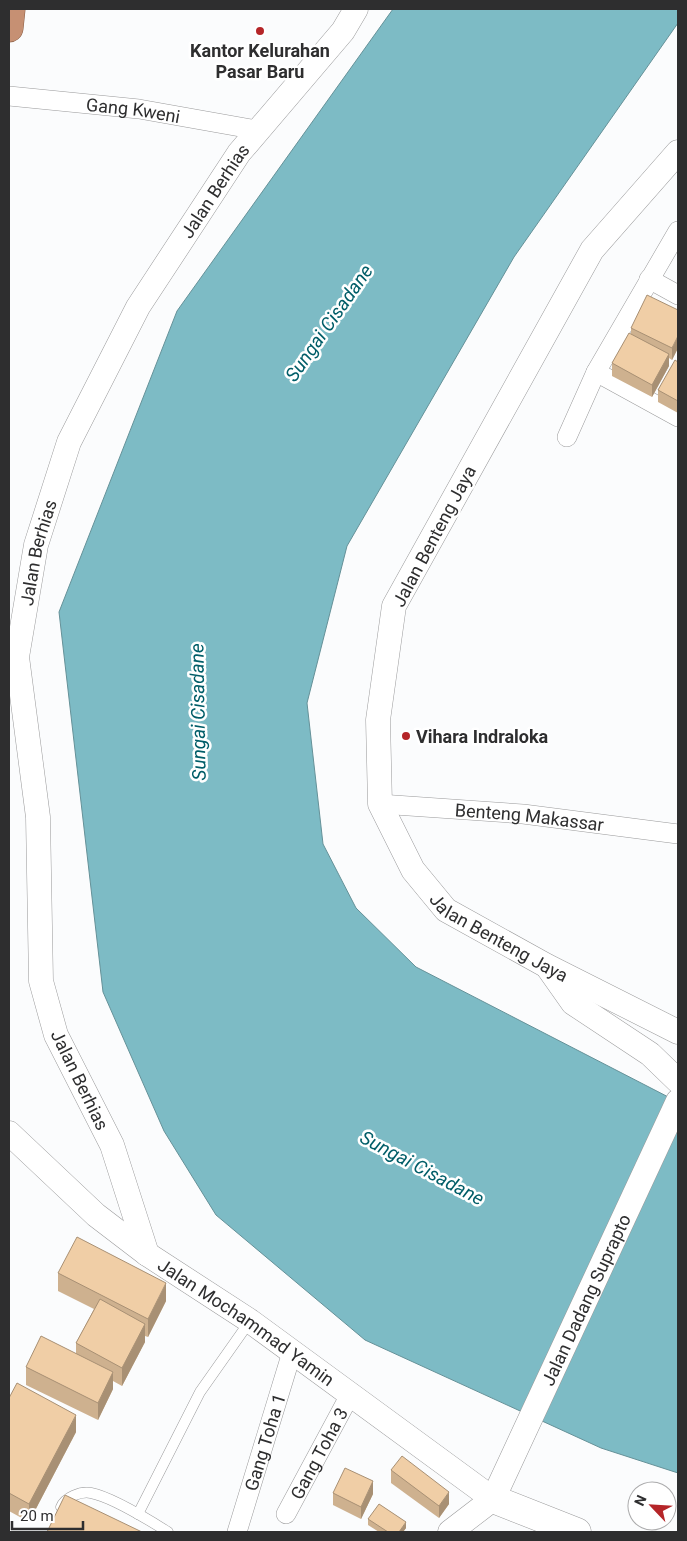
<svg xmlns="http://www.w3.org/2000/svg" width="687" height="1541" viewBox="0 0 687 1541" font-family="Roboto,sans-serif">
	<rect width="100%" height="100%" fill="#fbfcfd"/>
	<polygon fill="#7dbbc5" stroke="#659198" points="393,9 678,9 678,23 514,257 347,546 307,703 323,844 356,908 416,967 678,1102 678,1473 601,1448 365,1340 216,1215 164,1131 103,992 59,612 177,311"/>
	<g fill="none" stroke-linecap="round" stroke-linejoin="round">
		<g stroke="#9a9a9b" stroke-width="11">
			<g id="service">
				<path d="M61,1507c4,-10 20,-16 30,-14 21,4 58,27 77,39"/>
				<polyline points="138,1514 200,1392 250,1321"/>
			</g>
		</g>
		<g stroke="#9a9a9b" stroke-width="20">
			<g id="minor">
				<path id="s1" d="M9,96l130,13 118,21"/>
				<polyline points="649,279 678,295"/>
				<polyline points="596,372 678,417"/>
				<polyline points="567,437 596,372 678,231"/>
				<path id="s2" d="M380,804l143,10 155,20"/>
				<path id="s3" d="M286,1514l65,-121"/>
				<path id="s4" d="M237,1532l55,-180"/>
			</g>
		</g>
		<g stroke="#9a9a9b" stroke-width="25">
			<g id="tertiary">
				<path id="s5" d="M678,152l-86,98 -198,356 -16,114 2,84 33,66 33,40 101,56 131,66"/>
				<polyline points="549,969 573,1003 650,1054 678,1081"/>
				<path id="s6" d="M9,1133l87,82 51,39 103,67 243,178"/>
				<path id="s7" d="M147,1254l-35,-109 -56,-110 -15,-54 -3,-164 -21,-160 19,-112 33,-103 69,-135 101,-154 104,-122 13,-22"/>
				<path id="s8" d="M450,1532l43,-33 185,-398"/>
			</g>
		</g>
		<g stroke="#9a9a9b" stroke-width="29">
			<polyline id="secondary" points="493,1499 577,1532"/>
		</g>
		<g stroke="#875c44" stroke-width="29">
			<polyline id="trunk" points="9,28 11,9"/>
		</g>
		<use href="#service" stroke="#fff" stroke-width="10"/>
		<use href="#minor" stroke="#fff" stroke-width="19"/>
		<use href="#tertiary" stroke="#fff" stroke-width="24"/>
		<use href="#secondary" stroke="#fff" stroke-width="28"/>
		<use href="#trunk" stroke="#c69073" stroke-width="28"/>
	</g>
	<g fill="#ceb18f">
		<polygon points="678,272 678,288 677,287 677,275"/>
		<polygon points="631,328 678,348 672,360 669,358 669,366 652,397 612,376 612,363 631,334"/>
		<polygon points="678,348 678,413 658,402 658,390 677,361 677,351"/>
		<polygon points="58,1273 166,1301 148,1337 145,1336 145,1342 122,1386 113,1381 113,1389 98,1420 26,1385 26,1367 76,1353 76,1343 94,1309 58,1291"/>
		<polygon points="9,1398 76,1432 29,1522 9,1511"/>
		<polygon points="391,1470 449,1504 439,1518 391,1483"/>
		<polygon points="333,1493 373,1494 361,1519 333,1505"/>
		<polygon points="368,1519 406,1528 403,1532 379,1532 368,1525"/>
	</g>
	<g fill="#a89074">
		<polygon points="678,336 678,348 672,360 672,348"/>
		<polygon points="669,354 669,366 652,397 652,385"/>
		<polygon points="166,1283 166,1301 148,1337 148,1319"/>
		<polygon points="145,1324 145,1342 122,1386 122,1368"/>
		<polygon points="113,1372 113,1389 98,1420 98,1403"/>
		<polygon points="76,1415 76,1432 29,1522 29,1504"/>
		<polygon points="373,1481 373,1494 361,1519 361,1507"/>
		<polygon points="449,1492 449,1504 439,1518 439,1506"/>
		<polygon points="406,1522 406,1528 403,1532 399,1532"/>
	</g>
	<g fill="#f0cea6" stroke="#a89074">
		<polygon points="647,295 678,310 678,336 672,348 631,328"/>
		<polygon points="629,333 669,354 652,385 612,363"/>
		<polygon points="675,360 678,362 678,401 658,390"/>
		<polygon points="77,1237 166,1283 148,1319 58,1273"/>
		<polygon points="100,1299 145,1324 122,1368 76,1343"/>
		<polygon points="41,1336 113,1372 98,1403 26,1367"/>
		<polygon points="17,1383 76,1415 29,1504 9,1493 9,1398"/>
		<polygon points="402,1456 449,1492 439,1506 391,1470"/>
		<polygon points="345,1468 373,1481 361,1507 333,1493"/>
		<polygon points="65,1495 142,1532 47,1532"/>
		<polygon points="379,1504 406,1522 399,1532 388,1532 368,1519"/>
	</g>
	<g fill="#b52528" stroke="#fff" stroke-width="2">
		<circle cx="260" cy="31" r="5"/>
		<circle cx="406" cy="736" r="5"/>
	</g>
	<g text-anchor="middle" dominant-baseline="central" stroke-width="5" stroke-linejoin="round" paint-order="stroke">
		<g font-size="18" font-weight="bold" fill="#2e2e2f" stroke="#fff">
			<text x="260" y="50">Kantor Kelurahan<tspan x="260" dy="21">Pasar Baru</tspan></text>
			<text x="416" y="736" text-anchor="start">Vihara Indraloka</text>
		</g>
		<g font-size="18" fill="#2e2e2f" stroke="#fff">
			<text stroke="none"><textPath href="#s1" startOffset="125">Gang Kweni</textPath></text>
			<text stroke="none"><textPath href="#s7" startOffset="1132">Jalan Berhias</textPath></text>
			<text transform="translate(434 536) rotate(-62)">Jalan Benteng Jaya</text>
			<text stroke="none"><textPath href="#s7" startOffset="726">Jalan Berhias</textPath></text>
			<text stroke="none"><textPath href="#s2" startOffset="150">Benteng Makassar</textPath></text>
			<text stroke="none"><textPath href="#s5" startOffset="922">Jalan Benteng Jaya</textPath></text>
			<text transform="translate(80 1080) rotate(64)">Jalan Berhias</text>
			<text stroke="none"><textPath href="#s8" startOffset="274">Jalan Dadang Suprapto</textPath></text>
			<text stroke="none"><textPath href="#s6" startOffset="304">Jalan Mochammad Yamin</textPath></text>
			<text stroke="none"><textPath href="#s4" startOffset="94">Gang Toha 1</textPath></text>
			<text stroke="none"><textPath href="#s3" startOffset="69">Gang Toha 3</textPath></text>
		</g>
		<g font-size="19" font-style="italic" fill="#005d68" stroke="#fff">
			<text transform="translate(329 323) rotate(-55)">Sungai Cisadane</text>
			<text transform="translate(198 712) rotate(-91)">Sungai Cisadane</text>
			<text transform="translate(422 1168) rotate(28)">Sungai Cisadane</text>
		</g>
	</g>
	<rect width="687" height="1541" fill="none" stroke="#2e2e2f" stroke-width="20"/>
	<g transform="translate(652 1506) rotate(295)"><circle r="24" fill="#ffffff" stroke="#ababac"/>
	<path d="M0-4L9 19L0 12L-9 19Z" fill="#b52528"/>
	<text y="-8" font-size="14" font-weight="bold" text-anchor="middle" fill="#2e2e2f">N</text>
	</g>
	<path d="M12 1521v8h71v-8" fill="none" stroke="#2e2e2f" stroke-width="2.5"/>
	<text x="20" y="1521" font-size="15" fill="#2e2e2f" stroke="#ffffff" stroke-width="4" paint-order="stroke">20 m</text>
</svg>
